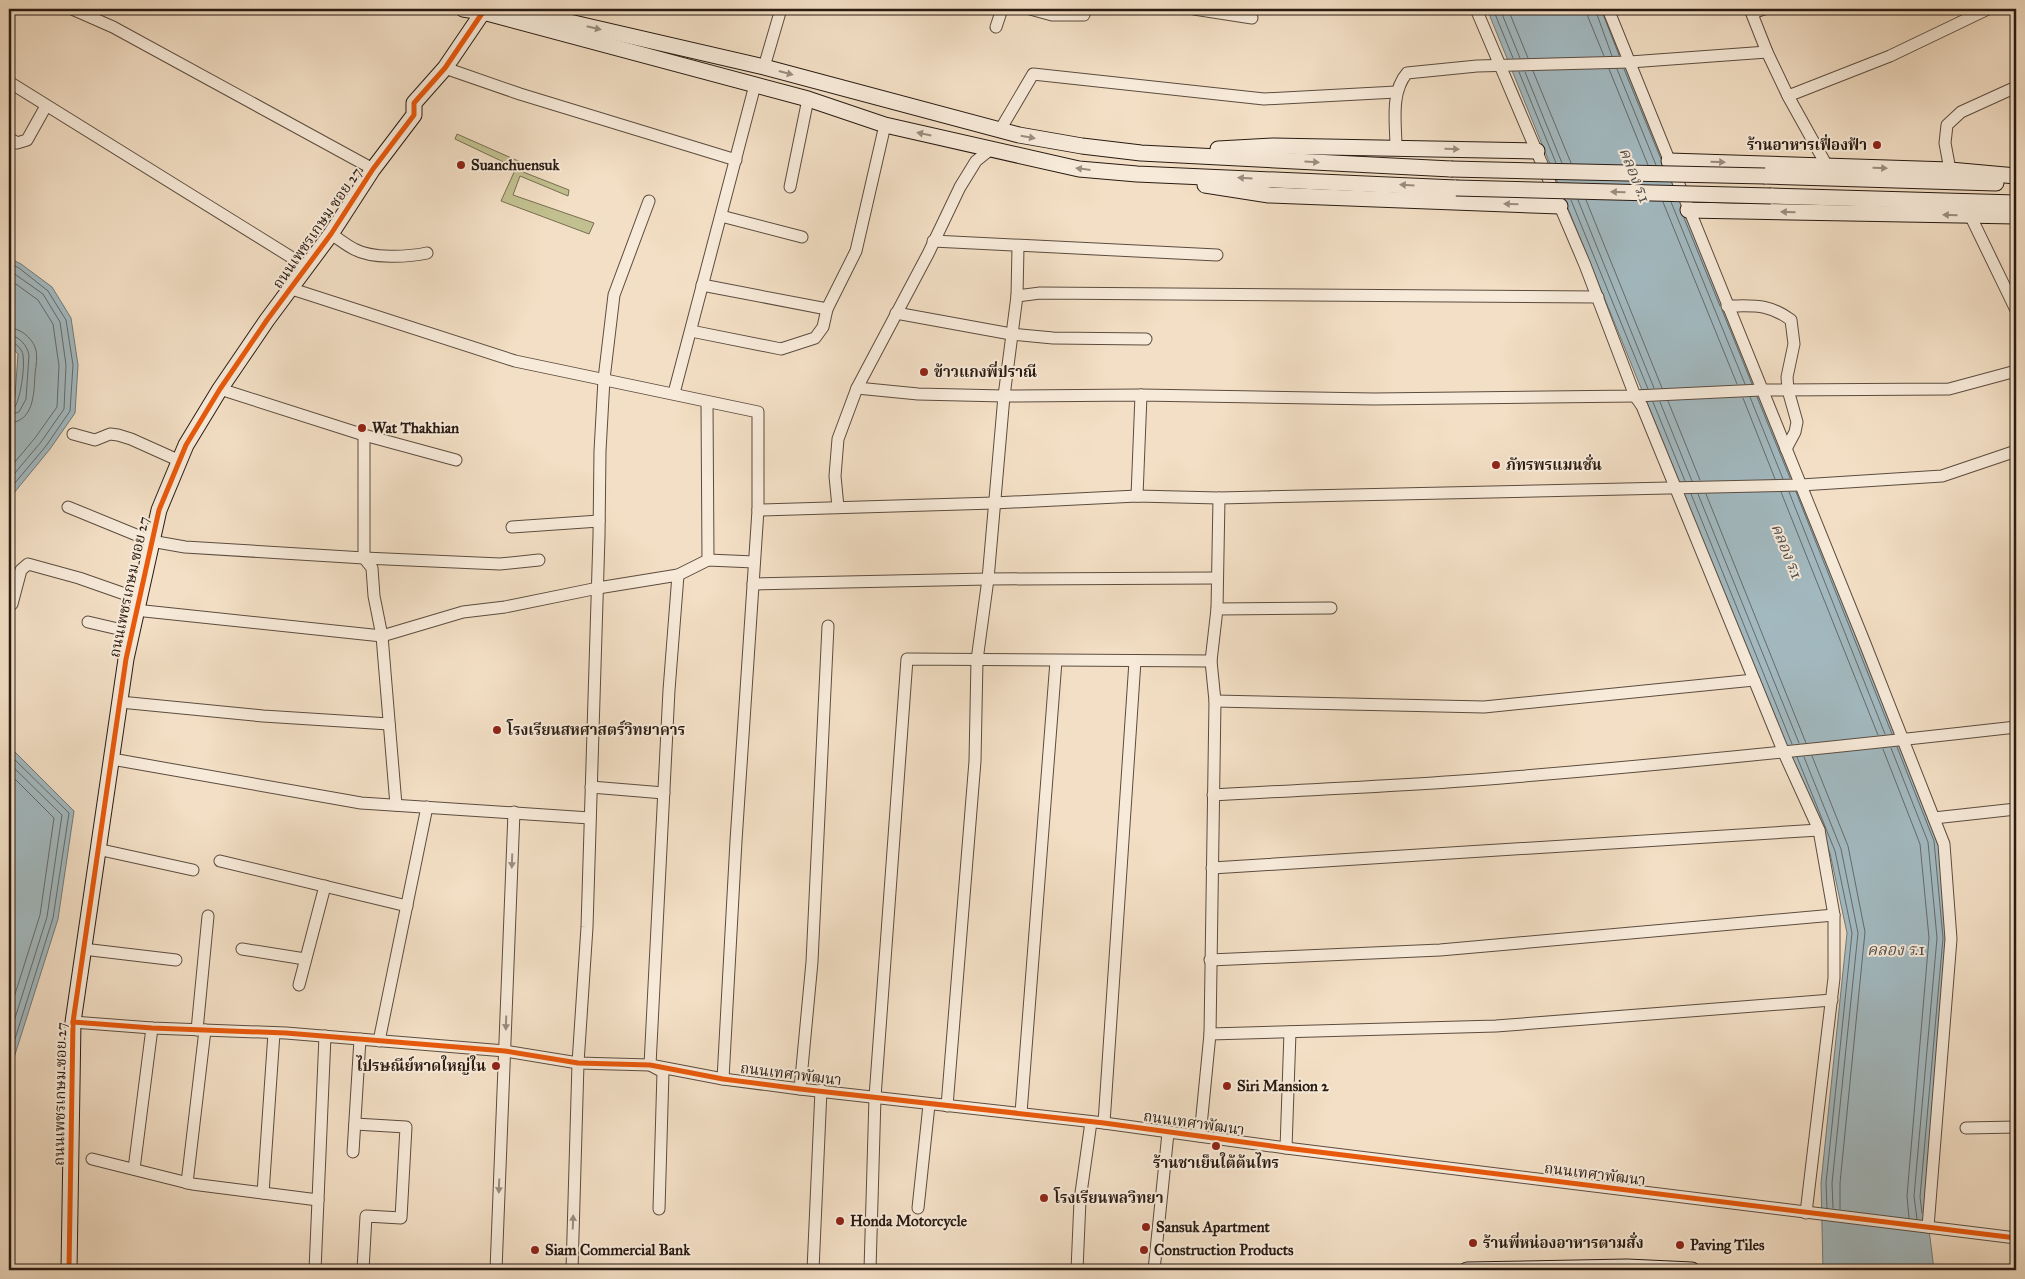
<svg xmlns="http://www.w3.org/2000/svg" width="2025" height="1279" viewBox="0 0 2025 1279" font-family="'IM FELL Great Primer','Noto Serif Thai',serif">
	<rect width="100%" height="100%" fill="#f3dfc5"/>
	<filter id="stains"><feTurbulence type="fractalNoise" baseFrequency=".004" numOctaves="4"/><feColorMatrix values="0 0 0 0 .2 0 0 0 0 .09 0 0 0 0 .02 0 0 0 .5 -.17"/></filter>
	<radialGradient id="worn" r=".72"><stop offset=".6" stop-color="#630" stop-opacity="0"/><stop offset="1" stop-color="#630" stop-opacity=".3"/></radialGradient>
	<polygon fill="#c2c090" stroke="#766e51" points="457,134 525,164 523,172 569,190 568,196 520,176 513,195 594,223 589,234 501,201 516,168 455,139"/>
	<g fill="#a2b9c0" stroke="#727a7a">
		<polygon points="1487,9 1605,9 1939,840 1948,939 1925,1197 1934,1270 1823,1270 1821,1183 1847,933 1830,853"/>
		<polygon points="9,258 21,264 52,287 71,318 78,365 75,413 50,449 9,499 9,408 15,396 18,354 9,344"/>
		<polygon points="9,746 74,811 58,919 11,1067 9,1094"/>
	</g>
	<g fill="none" stroke-linecap="round" stroke-linejoin="round">
		<g stroke="#666a69" stroke-width="1">
			<polyline points="1493,9 1513,58"/>
			<polyline points="1500,9 1520,58"/>
			<polyline points="1508,9 1528,58"/>
			<polyline points="1587,9 1588,17 1604,56"/>
			<polyline points="1595,9 1612,56"/>
			<polyline points="1601,9 1619,55"/>
			<polyline points="1609,69 1648,165"/>
			<polyline points="1617,69 1656,165"/>
			<polyline points="1624,69 1661,159"/>
			<polyline points="1533,71 1571,163"/>
			<polyline points="1519,72 1556,163"/>
			<polyline points="1525,72 1562,163"/>
			<polyline points="1571,200 1648,389"/>
			<polyline points="1578,200 1654,388"/>
			<polyline points="1586,200 1662,388"/>
			<polyline points="1663,202 1737,384"/>
			<polyline points="1671,202 1745,384"/>
			<polyline points="1684,218 1720,306"/>
			<polyline points="9,263 19,268 48,291 66,320 73,365 70,411 46,446 9,490"/>
			<polyline points="9,270 43,294 60,322 66,365 64,409 41,442 9,480"/>
			<polyline points="9,279 38,300 53,324 59,366 57,407 35,438 9,469"/>
			<polyline points="1722,310 1752,384"/>
			<path d="M9,328c11,0 22,9 26,19 3,8 1,19 0,27 -1,19 -1,48 -26,49"/>
			<path d="M9,335c10,1 18,10 20,20l-3,44 -7,13 -10,3"/>
			<path d="M9,341c5,1 13,7 14,14 2,12 -2,41 -8,52l-6,2"/>
			<polyline points="1750,397 1783,479"/>
			<polyline points="1757,397 1790,478"/>
			<polyline points="1743,398 1775,479"/>
			<polyline points="1668,401 1700,480"/>
			<polyline points="1653,402 1685,481"/>
			<polyline points="1660,402 1692,481"/>
			<polyline points="1781,492 1878,735"/>
			<polyline points="1789,492 1885,734"/>
			<polyline points="1796,492 1892,734"/>
			<polyline points="1691,494 1792,744"/>
			<polyline points="1698,494 1799,743"/>
			<polyline points="1706,494 1806,743"/>
			<polyline points="1897,747 1934,841 1943,938 1920,1197 1922,1213"/>
			<polyline points="1891,748 1928,842 1937,938 1914,1196 1917,1219"/>
			<polyline points="1883,749 1920,844 1929,938 1907,1196 1909,1218"/>
			<polyline points="9,754 69,813 53,918 9,1058"/>
			<polyline points="1812,756 1848,846 1865,932 1840,1183 1840,1209"/>
			<polyline points="1797,757 1835,851 1852,933 1826,1183 1827,1208"/>
			<polyline points="1804,757 1841,849 1858,933 1832,1183 1833,1208"/>
			<polyline points="9,763 62,815 47,917 9,1037"/>
			<polyline points="9,773 54,818 40,915 9,1013"/>
		</g>
		<g stroke="#5c4c3f" stroke-width="13">
			<g id="street">
				<polyline points="72,9 113,27 373,169"/>
				<polyline points="1030,9 1052,15 1084,15"/>
				<polyline points="1194,9 1252,18"/>
				<polyline points="1476,9 1585,265 1635,396 1642,406 1784,753 1819,830 1834,915 1834,978 1806,1213"/>
				<polyline points="1608,9 1864,641 1944,844 1951,939 1928,1227"/>
				<polyline points="1750,9 1767,52 1788,96 1827,166"/>
				<polyline points="1752,13 1764,9"/>
				<polyline points="996,27 1002,9"/>
				<polyline points="764,67 781,9"/>
				<polyline points="445,68 520,94 736,160"/>
				<polyline points="9,82 307,267"/>
				<polyline points="1788,96 1890,56 1988,9"/>
				<polyline points="1000,130 1033,74 1264,99 1396,92"/>
				<polyline points="9,138 17,143 27,140 46,106"/>
				<path d="M1396,148c0,-24 -6,-55 11,-75l70,-7 153,-4 137,-10"/>
				<polyline points="1950,170 1945,143 1947,125 1961,112 2016,87"/>
				<polyline points="790,187 808,99"/>
				<polyline points="1970,215 2016,310"/>
				<polyline points="721,216 802,237"/>
				<path d="M331,234c8,5 15,11 23,15 18,10 54,8 73,4"/>
				<polyline points="933,241 1217,255"/>
				<polyline points="702,285 827,309 856,251 885,125"/>
				<polyline points="292,289 515,361 758,412 758,510 736,841 723,1079"/>
				<polyline points="1017,296 1040,293 1598,297"/>
				<path d="M1727,306c27,0 41,-3 64,14l3,24 -7,33 1,13 9,32 -2,10 -9,17"/>
				<polyline points="896,313 1011,334 1053,338 1146,339"/>
				<polyline points="691,331 781,349 815,338 823,327 827,309"/>
				<polyline points="857,388 918,394 1004,396 1141,395 1374,399 1635,396 1761,390 1949,389 2016,371"/>
				<polyline points="220,389 364,435 456,460"/>
				<polyline points="674,393 755,85"/>
				<polyline points="707,402 708,560"/>
				<polyline points="73,434 95,440 110,434 118,435 131,439 180,461"/>
				<polyline points="364,435 364,558 372,568 374,596 382,636 396,805"/>
				<polyline points="1137,496 1141,395"/>
				<polyline points="68,507 151,541 185,547 364,558 500,564 539,560"/>
				<polyline points="838,507 835,476 838,439 857,388 928,254 960,187 976,161 991,149"/>
				<polyline points="758,510 994,503 1137,496 1219,498 1801,485 1942,476 2016,451"/>
				<polyline points="512,527 599,521"/>
				<polyline points="753,584 988,579 1217,578"/>
				<polyline points="9,607 12,604 21,570 28,564 79,578 139,599"/>
				<polyline points="1217,609 1331,608"/>
				<polyline points="135,610 382,636 463,612 505,607 598,588 678,575 708,560 754,562"/>
				<polyline points="88,622 131,632"/>
				<polyline points="1215,701 1484,707 1754,680"/>
				<polyline points="120,702 263,716 389,724"/>
				<polyline points="112,759 361,803 590,818"/>
				<polyline points="591,787 664,793"/>
				<path d="M1213,795c100,-6 200,-9 300,-18 168,-14 335,-31 503,-50"/>
				<polyline points="1934,818 2016,809"/>
				<polyline points="97,849 193,870"/>
				<polyline points="220,861 407,906"/>
				<polyline points="1212,868 1819,830"/>
				<polyline points="83,949 176,960"/>
				<polyline points="242,949 305,959"/>
				<polyline points="1210,960 1440,950 1834,915"/>
				<polyline points="299,985 325,886"/>
				<polyline points="73,1022 152,1028 286,1033 505,1051 578,1063 650,1065 723,1079 800,1089 1104,1123 1286,1148 2016,1238"/>
				<polyline points="197,1030 208,916"/>
				<polyline points="1210,1034 1496,1026 1832,1000"/>
				<polyline points="379,1041 427,807"/>
				<polyline points="800,1089 812,962 828,626"/>
				<polyline points="947,1106 975,761 977,660 988,579 1004,396 1017,296 1018,247"/>
				<polyline points="1021,1113 1056,661"/>
				<polyline points="1104,1123 1135,661"/>
				<polyline points="355,1124 406,1127 401,1218 366,1216 363,1270"/>
				<polyline points="1966,1128 2016,1127"/>
				<polyline points="1200,1136 1210,1034 1215,701 1211,661 1217,609 1219,498"/>
				<polyline points="1286,1148 1290,1032"/>
				<polyline points="353,1152 360,1039"/>
				<polyline points="92,1159 192,1184 318,1200"/>
				<polyline points="134,1169 152,1028"/>
				<polyline points="187,1183 205,1030"/>
				<polyline points="263,1193 274,1033"/>
				<polyline points="918,1208 929,1105"/>
				<polyline points="659,1209 663,1072 650,1065 669,690 678,575"/>
				<polyline points="315,1270 325,1036"/>
				<polyline points="496,1270 514,812"/>
				<polyline points="572,1270 578,1063 587,927 599,536 600,451 604,379 614,295 649,201"/>
				<polyline points="813,1270 821,1090"/>
				<polyline points="870,1270 875,1097 907,659 1211,661"/>
				<polyline points="1077,1270 1080,1200 1091,1122"/>
				<polyline points="1154,1270 1168,1133"/>
			</g>
		</g>
		<g stroke="#291b12" stroke-width="17">
			<g id="secondary">
				<polyline points="463,9 483,12 808,99 885,125 1079,169 1137,174 1456,188"/>
				<polyline points="513,9 764,67 1019,135 1082,146 1141,153 1451,169"/>
				<polyline points="1218,149 1273,146 1537,151"/>
				<polyline points="1669,161 1950,170 2016,176"/>
				<polyline points="1765,176 1996,183"/>
				<polyline points="1205,185 1269,195 1560,206"/>
				<polyline points="1771,196 2016,203"/>
				<polyline points="1688,210 2016,216"/>
				<polyline points="69,1270 73,1022 126,659 159,510 186,445 220,389 267,320 331,234 373,169 414,115 414,103 445,68 483,12 488,9"/>
				<polyline points="1467,1270 1627,1267 1692,1270"/>
			</g>
		</g>
		<use href="#street" stroke="#f7ead9" stroke-width="11"/>
		<use href="#secondary" stroke="#f7ead9" stroke-width="15"/>
		<g stroke="#291b12" stroke-width="17" stroke-linecap="butt">
			<g id="secondary-bridge">
				<polyline points="1451,169 1765,176"/>
				<polyline points="1456,188 1771,196"/>
			</g>
		</g>
		<use href="#secondary-bridge" stroke="#f7ead9" stroke-width="15"/>
		<g stroke="#f7ead9" stroke-width="8">
			<g id="cycleway">
				<polyline points="73,1022 152,1028 286,1033 505,1051 578,1063 650,1065 723,1079 800,1089 1104,1123 1286,1148 2016,1238"/>
				<polyline points="69,1270 73,1022 126,659 159,510 186,445 220,389 267,320 331,234 373,169 414,115 414,103 445,68 483,12 488,9"/>
			</g>
		</g>
		<use href="#cycleway" stroke="#e8590c" stroke-width="5"/>
	</g>
	<defs><path id="oneway-solid" d="M-6-.8H1V-3.2L6.5 0L1 3.2V.8H-6Z" transform="scale(1.25)"/></defs>
	<g fill="#9a8d7f">
		<use href="#oneway-solid" transform="translate(594 28) rotate(13)"/>
		<use href="#oneway-solid" transform="translate(786 73) rotate(15)"/>
		<use href="#oneway-solid" transform="translate(924 134) rotate(-168)"/>
		<use href="#oneway-solid" transform="translate(1028 137) rotate(10)"/>
		<use href="#oneway-solid" transform="translate(1452 149) rotate(1)"/>
		<use href="#oneway-solid" transform="translate(1312 162) rotate(3)"/>
		<use href="#oneway-solid" transform="translate(1718 162) rotate(2)"/>
		<use href="#oneway-solid" transform="translate(1880 168) rotate(2)"/>
		<use href="#oneway-solid" transform="translate(1083 169) rotate(-173)"/>
		<use href="#oneway-solid" transform="translate(1245 178) rotate(-177)"/>
		<use href="#oneway-solid" transform="translate(1407 185) rotate(-177)"/>
		<use href="#oneway-solid" transform="translate(1618 192) rotate(-179)"/>
		<use href="#oneway-solid" transform="translate(1511 204) rotate(-178)"/>
		<use href="#oneway-solid" transform="translate(1788 212) rotate(-179)"/>
		<use href="#oneway-solid" transform="translate(1950 215) rotate(-179)"/>
		<use href="#oneway-solid" transform="translate(512 861) rotate(92)"/>
		<use href="#oneway-solid" transform="translate(506 1023) rotate(92)"/>
		<use href="#oneway-solid" transform="translate(499 1186) rotate(92)"/>
		<use href="#oneway-solid" transform="translate(573 1222) rotate(-88)"/>
	</g>
	<g fill="#8f2418" stroke="#f7ead9" stroke-width="2">
		<circle cx="1877" cy="145" r="5"/>
		<circle cx="461" cy="165" r="5"/>
		<circle cx="924" cy="372" r="5"/>
		<circle cx="362" cy="428" r="5"/>
		<circle cx="1496" cy="465" r="5"/>
		<circle cx="497" cy="730" r="5"/>
		<circle cx="496" cy="1066" r="5"/>
		<circle cx="1227" cy="1086" r="5"/>
		<circle cx="1216" cy="1146" r="5"/>
		<circle cx="1044" cy="1198" r="5"/>
		<circle cx="840" cy="1221" r="5"/>
		<circle cx="1146" cy="1227" r="5"/>
		<circle cx="1473" cy="1243" r="5"/>
		<circle cx="1680" cy="1245" r="5"/>
		<circle cx="535" cy="1250" r="5"/>
		<circle cx="1144" cy="1250" r="5"/>
	</g>
	<g text-anchor="middle" dominant-baseline="central" stroke-width="4" stroke-linejoin="round" paint-order="stroke">
		<g font-size="15" font-weight="bold" fill="#291b12" stroke="#f7ead9" text-anchor="start">
			<text x="1867" y="145" text-anchor="end">ร้านอาหารเฟื่องฟ้า</text>
			<text x="471" y="165">Suanchuensuk</text>
			<text x="934" y="372">ข้าวแกงพี่ปราณี</text>
			<text x="372" y="428">Wat Thakhian</text>
			<text x="1506" y="465">ภัทรพรแมนชั่น</text>
			<text x="507" y="730">โรงเรียนสหศาสตร์วิทยาคาร</text>
			<text x="486" y="1066" text-anchor="end">ไปรษณีย์หาดใหญ่ใน</text>
			<text x="1237" y="1086">Siri Mansion 2</text>
			<text x="1216" y="1163" text-anchor="middle">ร้านชาเย็นใต้ต้นไทร</text>
			<text x="1054" y="1198">โรงเรียนพลวิทยา</text>
			<text x="850" y="1221">Honda Motorcycle</text>
			<text x="1156" y="1227">Sansuk Apartment</text>
			<text x="1483" y="1243">ร้านพี่หน่องอาหารตามสั่ง</text>
			<text x="1690" y="1245">Paving Tiles</text>
			<text x="545" y="1250">Siam Commercial Bank</text>
			<text x="1154" y="1250">Construction Products</text>
		</g>
		<g font-size="15" fill="#291b12" stroke="#f7ead9">
			<text transform="translate(317 228) rotate(-55)">ถนนเพชรเกษม ซอย 27</text>
			<text transform="translate(129 587) rotate(-78)">ถนนเพชรเกษม ซอย 27</text>
			<text transform="translate(791 1074) rotate(7)">ถนนเทศาพัฒนา</text>
			<text transform="translate(60 1094) rotate(-89)">ถนนเพชรเกษม ซอย 27</text>
			<text transform="translate(1194 1123) rotate(8)">ถนนเทศาพัฒนา</text>
			<text transform="translate(1595 1174) rotate(7)">ถนนเทศาพัฒนา</text>
		</g>
		<g font-size="16" font-style="italic" fill="#53524f" stroke="#f7ead9">
			<text transform="translate(1635 175) rotate(68)">คลอง ร.1</text>
			<text transform="translate(1787 551) rotate(68)">คลอง ร.1</text>
			<text x="1896" y="949">คลอง ร.1</text>
		</g>
	</g>
	<rect width="2025" height="1279" fill="none" stroke="#f3dfc5" stroke-width="30"/>
	<rect x="10" y="10" width="2005" height="1259" fill="none" stroke="#291b12" stroke-width="2.5"/>
	<rect x="15" y="15" width="1995" height="1249" fill="none" stroke="#291b12"/>
	<rect width="100%" height="100%" filter="url(#stains)"/>
	<rect width="100%" height="100%" fill="url(#worn)"/>
</svg>
